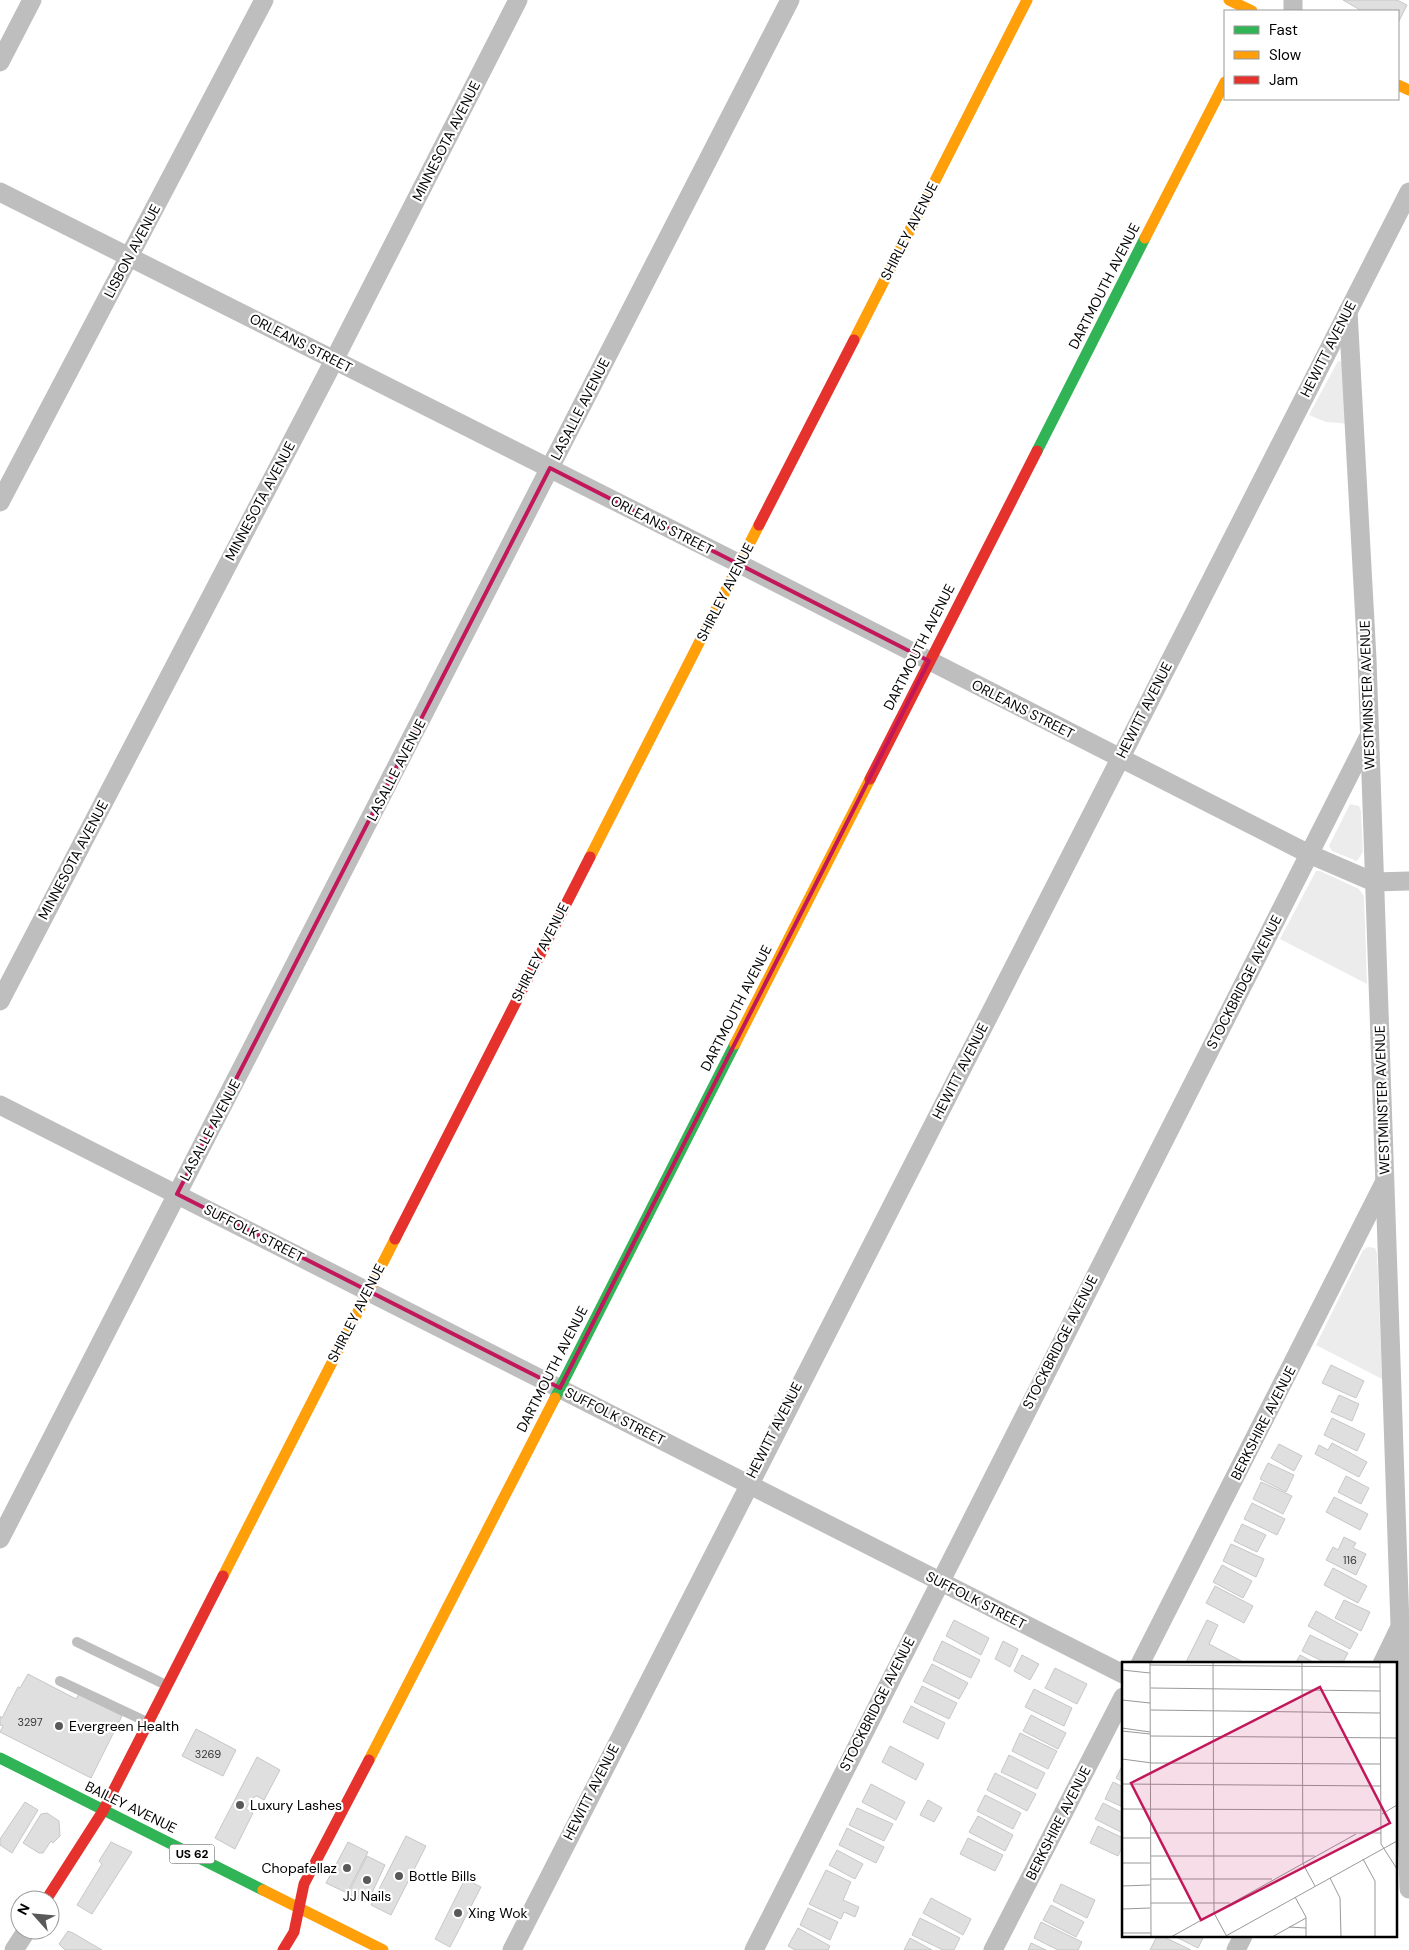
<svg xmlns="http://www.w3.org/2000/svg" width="1409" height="1950" viewBox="0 0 1409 1950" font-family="'DM Sans',sans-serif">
	<rect width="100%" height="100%" fill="#fff"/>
	<g fill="#ececec">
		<polygon points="1338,361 1343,362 1351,424 1326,422 1309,415"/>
		<polygon points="1350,804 1359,806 1361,811 1363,852 1357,861 1332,851 1329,846"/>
		<polygon points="1316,871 1320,871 1359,889 1364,896 1367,984 1280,939"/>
		<polygon points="1368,1247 1375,1248 1377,1254 1382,1379 1316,1345 1363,1250"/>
	</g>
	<g fill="#dfdfdf" stroke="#c7c7c7">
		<polygon points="1343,0 1397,0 1407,5 1398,23 1398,11 1362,11"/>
		<polygon points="1331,1365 1364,1381 1356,1398 1322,1383"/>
		<polygon points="1339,1395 1359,1404 1352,1421 1331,1412"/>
		<polygon points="1332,1418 1365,1434 1357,1451 1324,1435"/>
		<polygon points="1332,1443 1367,1462 1359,1477 1315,1454 1319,1445 1328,1450"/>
		<polygon points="1279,1444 1302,1456 1294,1471 1271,1458"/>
		<polygon points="1268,1463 1294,1475 1286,1492 1260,1479"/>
		<polygon points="1346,1476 1369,1488 1361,1504 1338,1492"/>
		<polygon points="1261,1482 1292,1496 1283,1514 1253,1499"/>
		<polygon points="1334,1497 1368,1514 1360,1530 1326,1512"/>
		<polygon points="1252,1503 1285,1519 1277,1535 1244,1519"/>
		<polygon points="1242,1524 1266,1535 1257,1552 1234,1541"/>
		<polygon points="1344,1537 1356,1543 1353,1548 1366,1554 1356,1575 1326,1560 1333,1547 1338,1550"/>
		<polygon points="1231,1544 1264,1559 1256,1577 1223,1561"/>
		<polygon points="1222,1565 1252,1581 1243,1598 1213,1582"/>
		<polygon points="1333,1568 1367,1586 1358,1603 1324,1585"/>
		<polygon points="1215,1586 1253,1606 1244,1623 1206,1603"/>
		<polygon points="1344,1600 1370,1612 1361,1631 1335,1618"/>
		<polygon points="1316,1611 1358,1634 1350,1649 1308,1626"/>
		<polygon points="954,1620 989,1638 981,1655 946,1636"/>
		<polygon points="1207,1620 1218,1625 1209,1644 1247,1664 1185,1664"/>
		<polygon points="1310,1635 1348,1653 1342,1664 1328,1664 1302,1651"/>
		<polygon points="942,1641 980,1660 971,1678 933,1660"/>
		<polygon points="1003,1641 1018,1649 1010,1667 995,1659"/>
		<polygon points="1022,1655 1039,1664 1030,1680 1014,1671"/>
		<polygon points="1300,1655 1317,1664 1295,1664"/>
		<polygon points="932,1664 968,1683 959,1699 923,1681"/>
		<polygon points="1055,1668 1087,1684 1077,1704 1045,1688"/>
		<polygon points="28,1674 76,1699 79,1694 122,1716 91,1778 0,1732 3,1726 0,1725 0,1716 2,1718 18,1687 20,1688"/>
		<polygon points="922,1686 957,1703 949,1719 914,1702"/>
		<polygon points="1034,1689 1072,1708 1064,1726 1025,1707"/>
		<polygon points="911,1706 945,1723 938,1739 903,1722"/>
		<polygon points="1031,1715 1066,1733 1058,1749 1023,1731"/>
		<polygon points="196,1729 236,1750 223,1776 182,1756"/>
		<polygon points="1020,1733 1057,1751 1048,1769 1012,1751"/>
		<polygon points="890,1746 924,1764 916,1780 882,1762"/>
		<polygon points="1009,1755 1045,1773 1037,1789 1001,1772"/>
		<polygon points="257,1757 280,1770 264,1800 257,1796 252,1798 246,1809 253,1813 235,1849 215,1838"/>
		<polygon points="1123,1764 1123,1782 1116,1778"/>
		<polygon points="995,1773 1036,1794 1027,1811 987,1790"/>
		<polygon points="1113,1782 1123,1787 1123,1807 1105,1799"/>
		<polygon points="871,1784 905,1802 896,1820 862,1802"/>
		<polygon points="985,1795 1021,1813 1013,1829 977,1811"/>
		<polygon points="928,1800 942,1808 934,1822 920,1815"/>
		<polygon points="25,1802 38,1810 12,1853 0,1845 0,1839"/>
		<polygon points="1103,1803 1123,1813 1123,1833 1095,1819"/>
		<polygon points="857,1808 893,1824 884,1841 849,1825"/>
		<polygon points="47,1813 59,1821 60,1836 53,1843 51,1841 43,1853 39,1853 23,1843 41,1814"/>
		<polygon points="978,1816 1013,1835 1005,1851 969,1832"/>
		<polygon points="1098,1826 1123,1838 1123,1845 1118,1856 1090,1843"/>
		<polygon points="847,1828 884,1847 876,1863 839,1845"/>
		<polygon points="406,1836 426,1846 391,1915 371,1905"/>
		<polygon points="968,1838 1003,1855 995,1871 960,1854"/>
		<polygon points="111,1842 132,1852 92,1914 77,1905 102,1864 99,1861"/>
		<polygon points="348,1842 368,1852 347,1893 326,1883"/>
		<polygon points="837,1850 863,1864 855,1879 829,1865"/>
		<polygon points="367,1856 385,1865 370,1897 368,1896 365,1902 348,1894"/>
		<polygon points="826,1870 851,1882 843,1900 859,1907 855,1917 844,1912 841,1919 809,1904"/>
		<polygon points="465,1879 481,1887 450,1947 435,1939"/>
		<polygon points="1061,1884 1095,1900 1087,1918 1053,1901"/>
		<polygon points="931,1898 971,1919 963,1935 923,1913"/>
		<polygon points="1051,1905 1084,1922 1076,1937 1043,1920"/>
		<polygon points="808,1908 838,1922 830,1940 800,1925"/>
		<polygon points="920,1918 960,1938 954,1950 943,1950 912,1935"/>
		<polygon points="1041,1922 1082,1942 1078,1950 1058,1950 1034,1938"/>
		<polygon points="798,1928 830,1946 828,1950 795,1950 788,1946"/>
		<polygon points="68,1931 73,1933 102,1950 65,1950 59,1944"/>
		<polygon points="1157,1936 1162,1936 1191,1950 1150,1950"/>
		<polygon points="1174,1936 1204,1936 1198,1948"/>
		<polygon points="910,1938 932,1950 904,1950"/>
		<polygon points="1031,1943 1046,1950 1028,1950"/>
	</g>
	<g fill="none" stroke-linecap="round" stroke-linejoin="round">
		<g stroke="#bebebe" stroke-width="10">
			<polyline points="77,1642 166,1685"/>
			<polyline points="60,1681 147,1722"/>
		</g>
		<g stroke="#bebebe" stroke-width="19">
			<polyline points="1293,0 1293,11"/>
			<polyline points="0,62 32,0"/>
			<polyline points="0,192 730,559 1309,854 1374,882 1409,881"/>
			<polyline points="1348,311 1367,659 1409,1889"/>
			<polyline points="0,502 264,0"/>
			<polyline points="0,1001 327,374 518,0"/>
			<polyline points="0,1105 1123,1674"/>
			<polyline points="0,1539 790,0"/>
			<polyline points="1140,1664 1384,1183"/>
			<polyline points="1382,1664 1399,1629"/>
			<polyline points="14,1950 27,1930"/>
			<path d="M512,1950c296,-588 600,-1171 897,-1758"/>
			<polyline points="754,1950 1368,738"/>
			<polyline points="993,1950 1123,1697"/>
			<polyline points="1236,1950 1243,1936"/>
		</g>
		<g stroke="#30b455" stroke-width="11">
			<polyline points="1037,451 1145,238"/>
			<polyline points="555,1398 735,1044"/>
			<polyline points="0,1758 263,1890"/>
		</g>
		<g stroke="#ff9f0a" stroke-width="11">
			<polyline points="1229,0 1252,11"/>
			<polyline points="1398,85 1409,90"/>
			<polyline points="1145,238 1225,82"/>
			<polyline points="854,340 1027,0"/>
			<polyline points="590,857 759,525"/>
			<polyline points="735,1044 870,779"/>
			<polyline points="223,1576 395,1239"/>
			<polyline points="369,1760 555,1398"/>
			<polyline points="263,1890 383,1950"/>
		</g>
		<g stroke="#e5322d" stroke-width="11">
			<polyline points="759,525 854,340"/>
			<polyline points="870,779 1037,451"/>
			<polyline points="395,1239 590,857"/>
			<polyline points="46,1900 103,1811 223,1576"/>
			<polyline points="283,1950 294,1932 304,1884 369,1760"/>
		</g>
	</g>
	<path fill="none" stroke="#c2185b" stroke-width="4" stroke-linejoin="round" d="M550,468l379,193 -369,727 -383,-194z"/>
	<g fill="#595959" stroke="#fff" stroke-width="2">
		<circle cx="59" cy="1726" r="5"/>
		<circle cx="240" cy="1805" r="5"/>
		<circle cx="347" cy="1868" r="5"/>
		<circle cx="399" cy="1876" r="5"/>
		<circle cx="367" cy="1880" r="5"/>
		<circle cx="458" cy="1913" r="5"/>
	</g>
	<g text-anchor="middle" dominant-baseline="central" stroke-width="4.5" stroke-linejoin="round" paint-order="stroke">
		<g font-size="11" fill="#383838">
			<text x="1350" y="1560">116</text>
			<text x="30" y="1722">3297</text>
			<text x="208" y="1754">3269</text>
		</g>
		<rect fill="#fff" stroke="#4c4c4c" stroke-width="1" x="169.5" y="1844.5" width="45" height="19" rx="4"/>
		<g font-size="12" font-weight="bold" fill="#000">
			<text x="192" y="1854">US 62</text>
		</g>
		<g font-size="14" fill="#000" stroke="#fff">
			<text transform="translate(446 141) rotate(-63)">MINNESOTA AVENUE</text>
			<text transform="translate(909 231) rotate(-63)">SHIRLEY AVENUE</text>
			<text transform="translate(132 251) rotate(-62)">LISBON AVENUE</text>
			<text transform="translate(1104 286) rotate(-63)">DARTMOUTH AVENUE</text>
			<text transform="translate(301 343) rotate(27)">ORLEANS STREET</text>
			<text transform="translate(1328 349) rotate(-63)">HEWITT AVENUE</text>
			<text transform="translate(580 409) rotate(-63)">LASALLE AVENUE</text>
			<text transform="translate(260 501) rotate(-62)">MINNESOTA AVENUE</text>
			<text transform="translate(662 525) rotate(27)">ORLEANS STREET</text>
			<text transform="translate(725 592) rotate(-63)">SHIRLEY AVENUE</text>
			<text transform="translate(919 647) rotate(-63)">DARTMOUTH AVENUE</text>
			<text transform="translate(1367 695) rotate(-92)">WESTMINSTER AVENUE</text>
			<text transform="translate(1023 709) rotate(27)">ORLEANS STREET</text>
			<text transform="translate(1144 710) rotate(-63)">HEWITT AVENUE</text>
			<text transform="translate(396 770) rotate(-63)">LASALLE AVENUE</text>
			<text transform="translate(73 860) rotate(-62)">MINNESOTA AVENUE</text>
			<text transform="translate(540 952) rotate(-63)">SHIRLEY AVENUE</text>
			<text transform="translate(1244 982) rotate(-63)">STOCKBRIDGE AVENUE</text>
			<text transform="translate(736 1008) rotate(-63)">DARTMOUTH AVENUE</text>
			<text transform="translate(960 1071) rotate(-63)">HEWITT AVENUE</text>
			<text transform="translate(1382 1100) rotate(-92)">WESTMINSTER AVENUE</text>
			<text transform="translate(210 1130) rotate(-62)">LASALLE AVENUE</text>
			<text transform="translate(254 1233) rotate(27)">SUFFOLK STREET</text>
			<text transform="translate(356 1313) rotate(-63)">SHIRLEY AVENUE</text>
			<text transform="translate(1060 1342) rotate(-63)">STOCKBRIDGE AVENUE</text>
			<text transform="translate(552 1369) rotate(-63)">DARTMOUTH AVENUE</text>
			<text transform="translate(615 1416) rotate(27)">SUFFOLK STREET</text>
			<text transform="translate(1263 1423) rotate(-63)">BERKSHIRE AVENUE</text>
			<text transform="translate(774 1430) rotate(-63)">HEWITT AVENUE</text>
			<text transform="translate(976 1600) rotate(27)">SUFFOLK STREET</text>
			<text transform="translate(877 1704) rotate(-63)">STOCKBRIDGE AVENUE</text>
			<text transform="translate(591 1792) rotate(-63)">HEWITT AVENUE</text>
			<text transform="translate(131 1807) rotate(26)">BAILEY AVENUE</text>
			<text transform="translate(1058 1823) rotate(-63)">BERKSHIRE AVENUE</text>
		</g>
		<g font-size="14" fill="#000" stroke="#fff" text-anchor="start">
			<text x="69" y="1726">Evergreen Health</text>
			<text x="250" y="1805">Luxury Lashes</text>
			<text x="337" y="1868" text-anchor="end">Chopafellaz</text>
			<text x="409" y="1876">Bottle Bills</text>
			<text x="367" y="1896" text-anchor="middle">JJ Nails</text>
			<text x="468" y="1913">Xing Wok</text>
		</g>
	</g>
	<g transform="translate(1122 1662)">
		<rect width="275" height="275" fill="#fff"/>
		<path fill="none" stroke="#999" stroke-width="1" d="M28,0l1,275M91,0l1,251 12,22M180,0l1,202 12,22M258,0l1,182 16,25M28,3l230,2M0,8l28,3M29,26l229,3M0,38l28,3M29,48l229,3M0,66l28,4M0,69l28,3M28,74l247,2M0,97l30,4 229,1M0,122l259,2M0,147l259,1M260,152l15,-9M29,171h230M0,176h28M29,194h164M241,197l12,22v56M0,201h28M208,216l10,20 1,39M29,217h121M0,224l28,-1M173,235l11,20v20M29,241h79M0,247l28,-1M167,265l17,1M0,271h29M49,275l185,-103M102,275l173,-96M150,275l34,-19"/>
		<path fill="#c2185b" fill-opacity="0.15" stroke="#c2185b" stroke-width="2.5" d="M198,25l70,136 -189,97 -70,-137z"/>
		<rect width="275" height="275" fill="none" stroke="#000" stroke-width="2.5"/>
	</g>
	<rect x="1224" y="10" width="175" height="90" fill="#ffffff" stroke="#999999"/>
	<rect x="1234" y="26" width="25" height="8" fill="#30b455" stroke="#999999"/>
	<text x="1269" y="35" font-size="15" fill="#000000">Fast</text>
	<rect x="1234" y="51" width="25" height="8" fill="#ff9f0a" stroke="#999999"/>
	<text x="1269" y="60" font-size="15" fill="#000000">Slow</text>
	<rect x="1234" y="76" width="25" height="8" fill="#e5322d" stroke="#999999"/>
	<text x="1269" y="85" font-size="15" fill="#000000">Jam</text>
	<g transform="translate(35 1915) rotate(297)"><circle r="24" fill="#ffffff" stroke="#999999"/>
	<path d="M0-4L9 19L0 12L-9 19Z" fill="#595959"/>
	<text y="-8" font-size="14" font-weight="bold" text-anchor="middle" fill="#000000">N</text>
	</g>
</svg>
